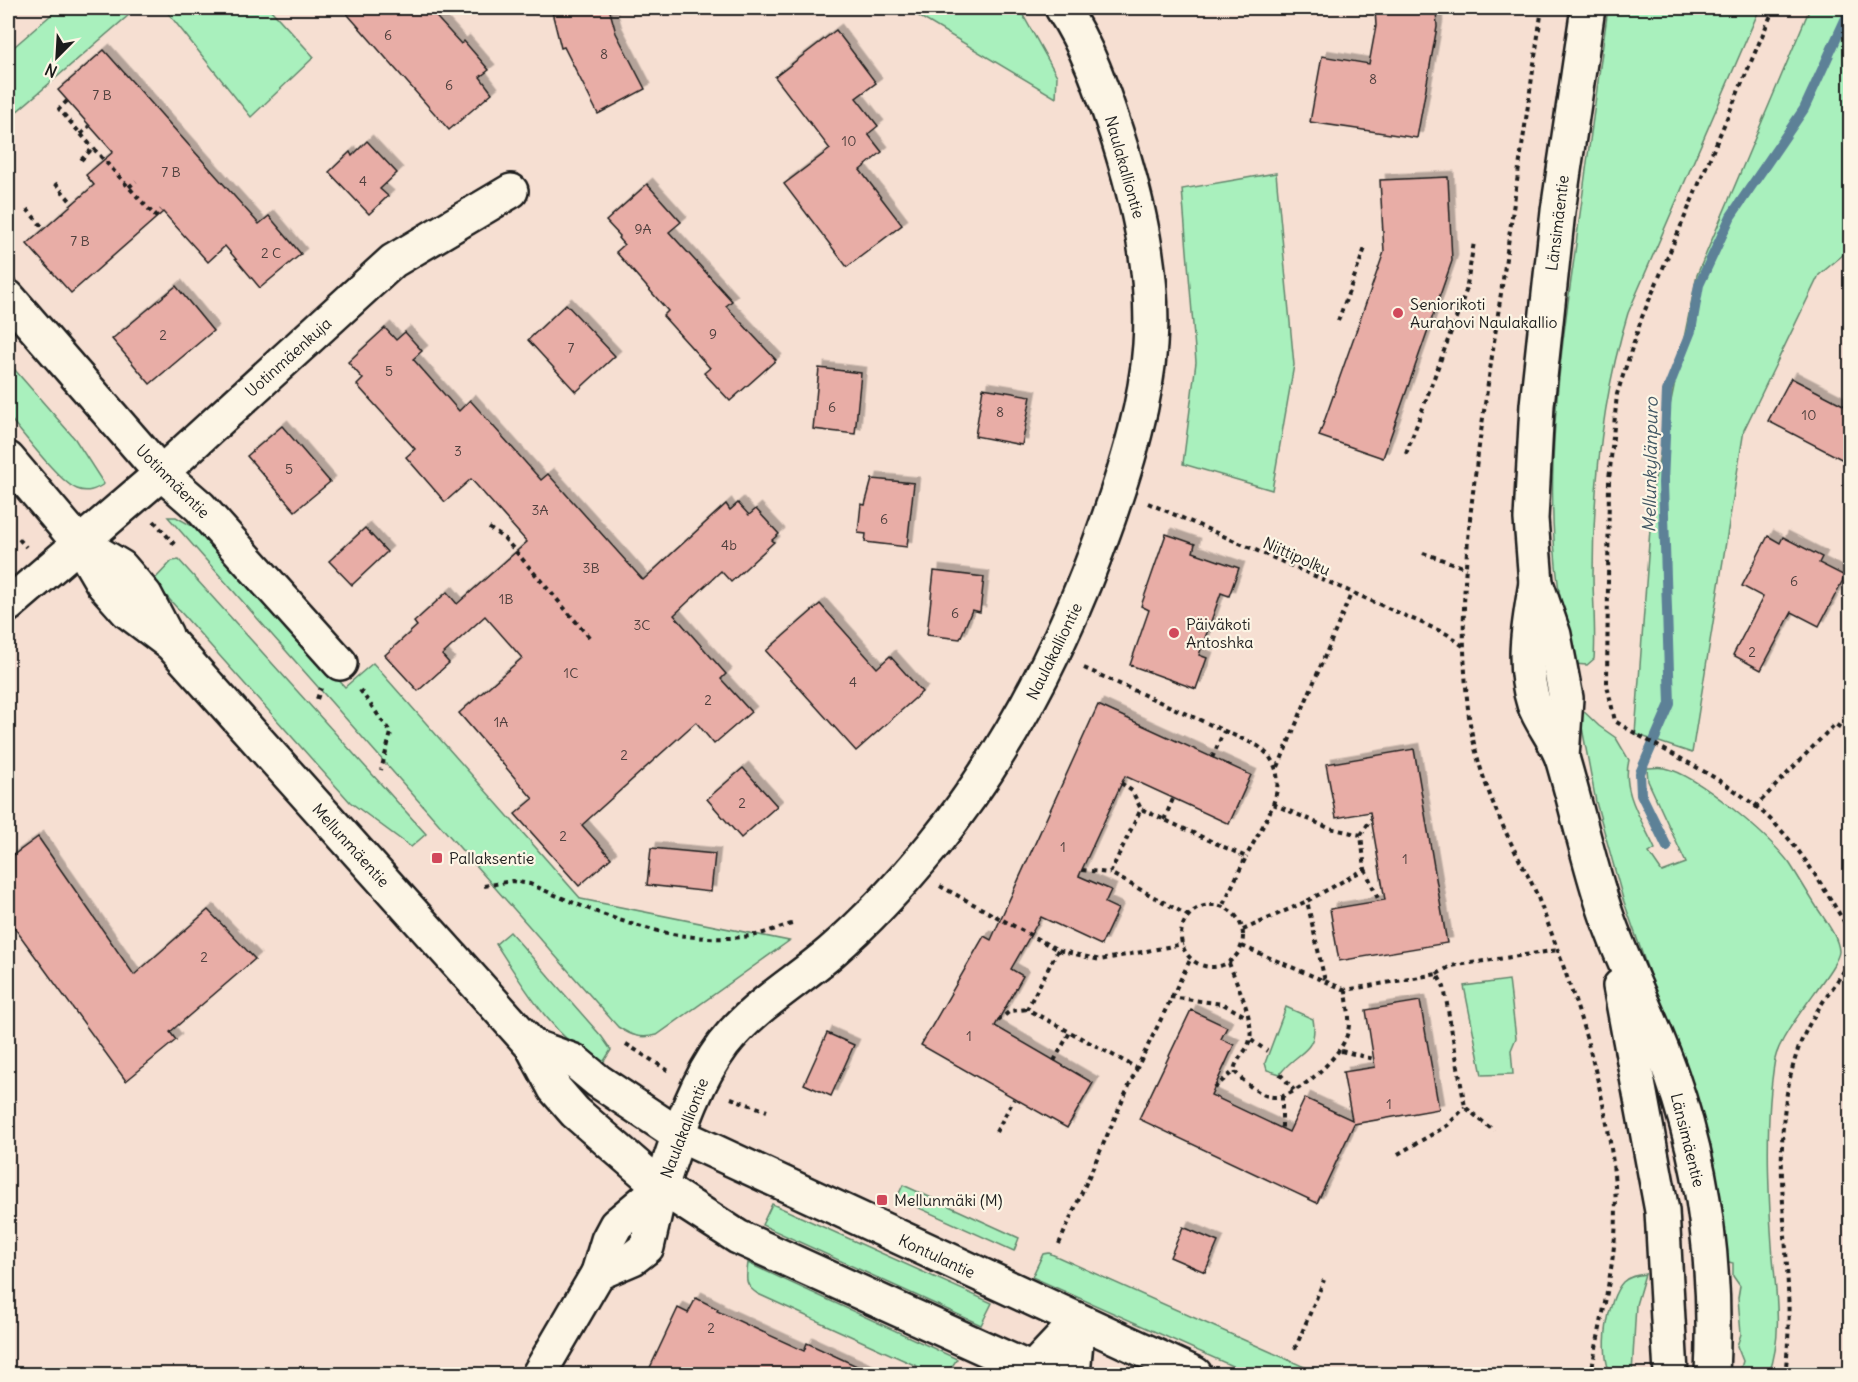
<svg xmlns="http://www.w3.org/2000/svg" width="1858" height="1382" viewBox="0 0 1858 1382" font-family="Delius,sans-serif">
	<defs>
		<filter id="shadow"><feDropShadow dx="5.5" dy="-5.5" stdDeviation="0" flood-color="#0004"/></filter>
	</defs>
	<rect width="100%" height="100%" fill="#f6dfd2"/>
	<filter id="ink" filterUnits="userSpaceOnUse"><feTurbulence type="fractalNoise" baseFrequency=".0167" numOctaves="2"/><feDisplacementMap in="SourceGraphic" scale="12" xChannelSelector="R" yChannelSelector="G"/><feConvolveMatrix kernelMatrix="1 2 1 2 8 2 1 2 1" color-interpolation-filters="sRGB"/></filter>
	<g filter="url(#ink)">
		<g fill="#a9f0bd" stroke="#62866c" stroke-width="1.5">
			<polygon points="59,8 137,8 8,119 8,52"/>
			<polygon points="164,8 269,8 314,57 251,117"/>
			<polygon points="905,8 1019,8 1057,76 1056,98"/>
			<path d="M1608,8h152l-132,305c-26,85 -35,173 -35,263 0,27 3,55 1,83l-7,6 -13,-1c-37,-133 -19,-271 0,-405 11,-84 23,-168 34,-251z"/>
			<polygon points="1810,8 1850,8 1850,249 1819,275 1744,430 1692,753 1635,734 1653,488 1697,275"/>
			<polygon points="1276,173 1294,365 1272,490 1183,464 1196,362 1182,189"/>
			<path d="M8,362l67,77 29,45c-9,6 -17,9 -27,5 -17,-6 -55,-57 -69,-73z"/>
			<path d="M168,517h8l18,10 151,160 28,-24 208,236 208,42 -132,94c-16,4 -25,1 -39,-8z"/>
			<polygon points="179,560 426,834 411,847 350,802 153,581 172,561"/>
			<path d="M1578,706l21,20 17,12 13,22c-8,32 13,60 26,89l-6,4 13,19 24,-9 -38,-82 -1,-13c5,0 12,-1 18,0 33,7 105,69 125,96 9,14 17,28 26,42 8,13 22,30 23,45 1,15 -58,78 -64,108 -10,58 -7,127 -3,186 3,43 12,88 -3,129h-27l-2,-3 3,-10 -6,-15 4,-12 -3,-36 2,-12 -7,-10v-13l-12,-3 -48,-219 -50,-142 -27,-97z"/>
			<path d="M510,932l92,105 9,13 -10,16c-48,-30 -75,-75 -105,-122z"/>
			<polygon points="1509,980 1516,1038 1511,1050 1513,1074 1482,1075 1464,986"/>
			<path d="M1286,1007l27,12c6,34 -17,32 -33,55l-13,-4 -2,-7z"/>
			<polygon points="903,1185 1019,1238 1014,1251 897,1198"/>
			<polygon points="772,1204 992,1303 981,1325 762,1225"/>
			<polygon points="1049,1253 1320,1374 1250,1374 1032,1277 1043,1254"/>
			<path d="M748,1263l209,96 -10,15h-13l-176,-80c-14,-9 -12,-15 -10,-31z"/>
			<path d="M1645,1274l-9,31 -4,69h-21c-12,-20 -4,-75 12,-92 6,-6 15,-7 22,-8z"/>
		</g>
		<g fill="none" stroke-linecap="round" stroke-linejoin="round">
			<polyline stroke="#5d8197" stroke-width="10" points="1667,847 1641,794 1640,773 1670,704 1663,483 1667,391 1691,331 1699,285 1731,216 1804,109 1850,9"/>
		</g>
		<g fill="#e8ada6" stroke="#1c1c1c" stroke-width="1.5" filter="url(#shadow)">
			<polygon points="342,8 428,8 461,44 464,41 489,70 480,77 492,93 449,130"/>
			<polygon points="551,8 609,8 616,33 645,89 598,114 564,47 561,48"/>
			<polygon points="1375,8 1436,8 1437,27 1417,138 1310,122 1322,56 1369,64 1376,26"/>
			<polygon points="836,30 876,83 856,98 878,126 868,134 882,152 860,170 902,225 847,267 784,184 830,149 775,77"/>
			<polygon points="104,50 259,224 269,216 301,254 260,288 225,246 208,262 163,212 71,293 27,244 94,185 86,175 113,152 58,90"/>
			<polygon points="367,141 397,173 380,189 388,196 369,214 329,172 350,152 352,156"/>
			<polygon points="1448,177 1452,261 1383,458 1319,436 1384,252 1380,180"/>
			<polygon points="647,184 681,222 669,232 732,301 726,306 776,360 730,401 704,373 710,368 663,316 668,311 616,252 624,245 618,238 620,236 606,221"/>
			<polygon points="176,286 213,331 150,384 112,339"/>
			<polygon points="566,304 615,356 576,392 528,340"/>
			<polygon points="385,328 396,340 405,332 422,351 413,359 459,411 470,400 541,480 548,474 643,580 726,504 730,510 738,503 749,515 756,509 779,534 772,540 774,542 731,582 721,571 674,615 726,674 721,679 751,712 714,744 696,722 582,825 611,858 579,886 515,814 533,799 459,713 522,658 485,616 442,655 449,663 418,691 385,655 417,626 414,622 447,592 457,604 527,542 471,479 445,502 406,457 415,449 357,385 363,379 348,362"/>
			<polygon points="819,368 861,373 855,434 813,429"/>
			<polygon points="1791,378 1851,409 1851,464 1768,421"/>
			<polygon points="983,388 1031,396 1022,445 975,436"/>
			<polygon points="282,426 330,482 295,511 247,456"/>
			<polygon points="872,479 914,483 907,547 865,542 866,534 858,533 861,504 865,505"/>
			<polygon points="365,528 387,552 352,585 329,561"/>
			<polygon points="1166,534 1195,544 1193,552 1239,568 1229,596 1221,593 1199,655 1207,658 1196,689 1130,665 1149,610 1141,606"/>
			<polygon points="1768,536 1780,543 1783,537 1822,557 1819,563 1845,576 1819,626 1792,612 1761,670 1733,655 1763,597 1742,586"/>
			<polygon points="934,571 984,577 980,612 972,610 960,639 927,635"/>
			<polygon points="820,604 877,668 890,656 922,692 856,751 766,651"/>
			<polygon points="1098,705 1251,775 1229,824 1125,776 1079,876 1111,890 1105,903 1118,909 1101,945 1041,917 1011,969 1023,976 995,1026 1093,1083 1067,1128 921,1045 984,936 991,940"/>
			<polygon points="1414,749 1447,943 1339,961 1330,909 1385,900 1370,812 1336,818 1326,764"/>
			<polygon points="743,768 777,806 741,838 707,799"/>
			<polygon points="38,837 134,975 208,910 255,959 170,1032 176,1040 126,1081 8,919 8,859"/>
			<polygon points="651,848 715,854 711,892 647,885"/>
			<polygon points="1420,1001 1439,1109 1354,1124 1317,1203 1139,1119 1191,1010 1227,1027 1221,1039 1234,1045 1211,1095 1289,1132 1305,1098 1352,1120 1343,1072 1375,1067 1366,1010"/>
			<polygon points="827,1033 854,1045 831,1096 804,1084"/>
			<polygon points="1183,1227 1218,1242 1205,1272 1170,1257"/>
			<polygon points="696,1298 718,1309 717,1311 804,1351 807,1343 874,1374 647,1374 678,1308 688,1313"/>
		</g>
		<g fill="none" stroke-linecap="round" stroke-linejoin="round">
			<g stroke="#1c1c1c" stroke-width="38">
				<g id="street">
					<polyline points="8,297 161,473 200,507 340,663"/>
					<polyline points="8,605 150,483 393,261 511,191"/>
					<polyline points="598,1273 633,1258 647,1247 661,1187"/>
					<polyline points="539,1374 598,1273 608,1240 616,1225 661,1187"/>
					<polyline points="1028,1374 1078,1321"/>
					<polyline points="1073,1374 1078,1321"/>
				</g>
			</g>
			<g stroke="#1c1c1c" stroke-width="38">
				<g id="secondary">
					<polyline points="8,459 79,543 103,584 127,611 171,644 532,1046 555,1089 575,1112 661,1187 738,1237 1041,1374"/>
					<polyline points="81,543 121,567 145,595 166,635"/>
					<path d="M1536,583c-7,42 -15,80 -2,121 7,20 23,37 29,57 15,51 26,103 43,153 19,55 46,106 65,160 34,96 46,200 41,300"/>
					<polyline points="1562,757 1566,698 1554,635 1536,583 1531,519 1537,405 1558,211 1588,8"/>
					<polyline points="1620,986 1662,1211 1671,1374"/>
					<polyline points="532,1046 574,1061 598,1081 679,1135 1195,1374"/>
					<path d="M661,1187c17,-49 31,-100 62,-142 29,-38 72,-62 108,-93 37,-32 72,-70 103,-108 79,-98 134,-209 175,-327 19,-55 37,-114 41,-172 5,-73 -12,-144 -34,-213 -14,-43 -29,-87 -54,-124"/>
				</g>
			</g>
			<g stroke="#1c1c1c" stroke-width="4" stroke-dasharray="4.5 4.5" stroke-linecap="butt">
				<path d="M1542,8c-17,118 -34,236 -51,355 -16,111 -35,223 -24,335 4,53 22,100 45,147 8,17 18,33 25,50 38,98 86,236 78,341 -4,46 -16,93 -24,138"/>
				<path d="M1774,8l-132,309 -25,77 -8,86 -2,205 8,36c51,33 112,56 155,98 34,32 56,74 80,112"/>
				<polyline points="67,101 59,109 93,148"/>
				<polyline points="81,134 89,126"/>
				<polyline points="81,160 93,148 155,216 161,210"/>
				<polyline points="55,183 73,204"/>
				<polyline points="129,187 136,181"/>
				<polyline points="27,209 44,229"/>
				<polyline points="1338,321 1365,248"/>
				<polyline points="1406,454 1466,291 1474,242"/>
				<polyline points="1148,503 1447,634 1463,646"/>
				<polyline points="154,521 175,545"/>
				<polyline points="489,528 505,539 590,638"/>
				<polyline points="19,539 26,547"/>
				<polyline points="1423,553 1466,568"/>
				<path d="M1084,668l174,78c42,31 6,75 -12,111"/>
				<polyline points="360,690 391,733 381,770"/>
				<polyline points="317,699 321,688"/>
				<polyline points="1212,758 1224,731"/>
				<polyline points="1278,767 1351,594"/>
				<polyline points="1121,783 1132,791 1141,809"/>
				<polyline points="1273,804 1329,828 1361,835 1365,869 1307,901 1325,981"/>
				<polyline points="1755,807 1835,724 1850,734"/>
				<polyline points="1164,820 1173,799"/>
				<polyline points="1361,835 1371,819"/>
				<polyline points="1365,869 1379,901"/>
				<polyline points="1082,870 1110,873"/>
				<path d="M484,886l28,-5 18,3c71,31 147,65 226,51 12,-3 24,-8 36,-11"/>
				<polyline points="940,886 1058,950 1100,960 1183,944"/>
				<circle cx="1212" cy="936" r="31"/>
				<polyline points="1189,916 1110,873 1141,809 1246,857 1222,907"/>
				<polyline points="1243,930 1307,901"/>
				<polyline points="1242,946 1346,990"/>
				<polyline points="1058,950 1027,1009 1137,1068 1191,958"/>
				<path d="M1229,963c7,19 25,55 21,76 -2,13 -14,18 -16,32 9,10 27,27 42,26 22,0 69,-44 72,-66 3,-12 -1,-28 -2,-41l91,-16 7,13 21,120 29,24"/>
				<polyline points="1843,973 1850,977"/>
				<polyline points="1437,974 1451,966 1558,950"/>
				<polyline points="1170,997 1223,1004 1247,1017"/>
				<polyline points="998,1021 1010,1011 1027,1009"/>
				<polyline points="1251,1040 1267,1051"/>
				<polyline points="626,1044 669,1071"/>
				<polyline points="1341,1051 1374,1059"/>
				<polyline points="1054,1061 1070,1032"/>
				<polyline points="1280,1074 1294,1090"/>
				<polyline points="1214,1088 1234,1071"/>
				<polyline points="1282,1096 1282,1129"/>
				<polyline points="731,1098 767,1111"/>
				<polyline points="996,1132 1014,1099"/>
				<polyline points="1398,1154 1448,1125 1465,1107"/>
				<polyline points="1059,1244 1137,1068"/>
				<polyline points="1295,1349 1324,1280"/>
				<path d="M1785,1374c15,-108 -24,-221 14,-327 12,-33 34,-57 51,-86"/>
			</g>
			<use href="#street" stroke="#fcf5e5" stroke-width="33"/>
			<use href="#secondary" stroke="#fcf5e5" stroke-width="33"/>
		</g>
	</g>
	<g fill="#d1495b" stroke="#fcf5e5" stroke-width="2">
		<circle cx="1398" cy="313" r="6"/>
		<circle cx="1174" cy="633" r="6"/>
		<rect x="431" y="852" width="12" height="12" rx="3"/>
		<rect x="876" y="1194" width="12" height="12" rx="3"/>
	</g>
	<g text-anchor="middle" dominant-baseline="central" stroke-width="4.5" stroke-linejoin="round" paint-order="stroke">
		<g font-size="14" fill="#4f403e">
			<text x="388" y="35">6</text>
			<text x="604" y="54">8</text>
			<text x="1373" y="79">8</text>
			<text x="449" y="85">6</text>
			<text x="102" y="95">7 B</text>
			<text x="849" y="141">10</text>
			<text x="171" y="172">7 B</text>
			<text x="363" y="181">4</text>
			<text x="643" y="229">9A</text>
			<text x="80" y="241">7 B</text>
			<text x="271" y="253">2 C</text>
			<text x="713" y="334">9</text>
			<text x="163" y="335">2</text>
			<text x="571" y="348">7</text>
			<text x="389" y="371">5</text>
			<text x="832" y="407">6</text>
			<text x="1000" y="412">8</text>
			<text x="1809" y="415">10</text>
			<text x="458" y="451">3</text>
			<text x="289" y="469">5</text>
			<text x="540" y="510">3A</text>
			<text x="884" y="519">6</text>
			<text x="729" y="545">4b</text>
			<text x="591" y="568">3B</text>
			<text x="1794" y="581">6</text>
			<text x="506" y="599">1B</text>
			<text x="955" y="613">6</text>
			<text x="642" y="625">3C</text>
			<text x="1752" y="652">2</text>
			<text x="571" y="673">1C</text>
			<text x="853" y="682">4</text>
			<text x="708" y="700">2</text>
			<text x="501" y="722">1A</text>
			<text x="624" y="755">2</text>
			<text x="742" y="803">2</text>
			<text x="563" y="836">2</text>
			<text x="1063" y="847">1</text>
			<text x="1405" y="859">1</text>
			<text x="204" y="957">2</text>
			<text x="969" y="1036">1</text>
			<text x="1389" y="1104">1</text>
			<text x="711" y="1328">2</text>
		</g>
		<g font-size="16" fill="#1c1c1c" stroke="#fcf5e5">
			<text transform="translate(1125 167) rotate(74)">Naulakalliontie</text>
			<text transform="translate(1557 223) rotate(-83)">Länsimäentie</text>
			<text transform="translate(288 357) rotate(-42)">Uotinmäenkuja</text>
			<text transform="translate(173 481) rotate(45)">Uotinmäentie</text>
			<text transform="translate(1297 556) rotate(24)">Niittipolku</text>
			<text transform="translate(1054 651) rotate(-64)">Naulakalliontie</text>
			<text transform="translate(351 845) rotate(48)">Mellunmäentie</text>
			<text transform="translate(684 1128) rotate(-69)">Naulakalliontie</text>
			<text transform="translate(1688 1140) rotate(76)">Länsimäentie</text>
			<text transform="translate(937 1256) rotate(25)">Kontulantie</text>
		</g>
		<g font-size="16" fill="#1c1c1c" stroke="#fcf5e5" text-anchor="start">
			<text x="1410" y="304">Seniorikoti<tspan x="1410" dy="18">Aurahovi Naulakallio</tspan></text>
			<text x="1186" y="624">Päiväkoti<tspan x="1186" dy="18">Antoshka</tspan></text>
			<text x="449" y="858">Pallaksentie</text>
			<text x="894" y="1200">Mellunmäki (M)</text>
		</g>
		<g font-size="18" font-style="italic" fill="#425764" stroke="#fcf5e5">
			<text transform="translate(1650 465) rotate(-89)">Mellunkylänpuro</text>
		</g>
	</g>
	<rect width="1858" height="1382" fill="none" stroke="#fcf5e5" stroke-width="30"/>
	<rect x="15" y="15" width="1828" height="1352" fill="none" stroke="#1c1c1c" stroke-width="2" filter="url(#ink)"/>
	<g transform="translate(57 57) rotate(204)" stroke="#fcf5e5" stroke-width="4.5" paint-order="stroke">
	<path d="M0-4.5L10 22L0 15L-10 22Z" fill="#1c1c1c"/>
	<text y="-9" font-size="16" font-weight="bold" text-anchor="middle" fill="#1c1c1c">N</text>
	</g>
</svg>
